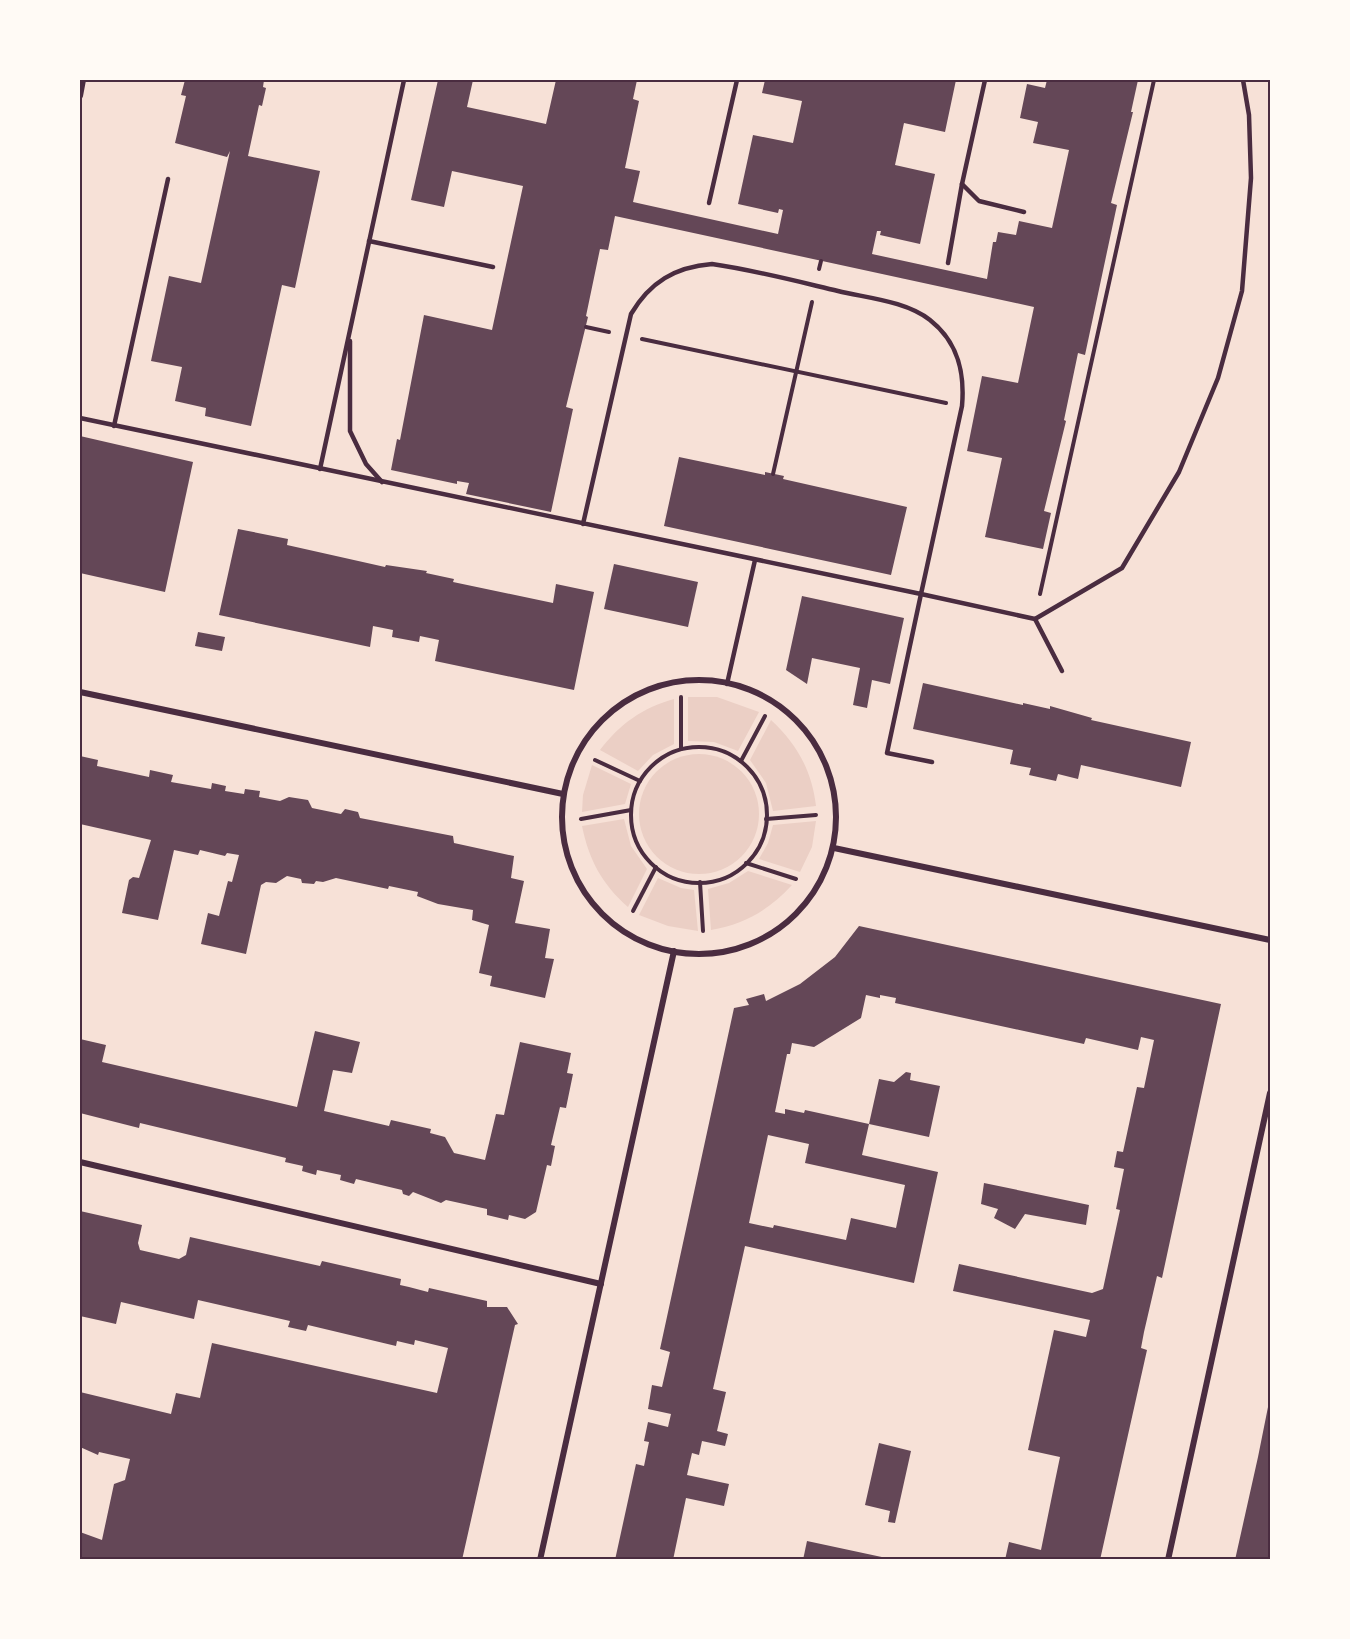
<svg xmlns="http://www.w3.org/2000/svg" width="1350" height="1639" viewBox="0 0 1350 1639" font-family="Rubik,sans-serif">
	<rect width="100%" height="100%" fill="#f7e1d7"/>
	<g fill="#ebcfc5">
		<polygon points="688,697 717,697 759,712 738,751 714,742 688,741"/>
		<path d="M674,699v45l-21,11 -15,16 -38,-21c20,-26 42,-42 74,-51z"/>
		<path d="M771,720c26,24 41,51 45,86l-43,5 -7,-28 -16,-23z"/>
		<circle cx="699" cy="814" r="60"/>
		<polygon points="592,765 631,784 625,804 582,812 583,795"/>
		<path d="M624,819l7,27 16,23 -19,38c-26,-23 -39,-47 -46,-81z"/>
		<polygon points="816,821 812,847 800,872 759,859 768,843 773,825"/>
		<path d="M748,871l44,14c-23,25 -47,39 -81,45l-3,-41 21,-6z"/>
		<polygon points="658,878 681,888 694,890 698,931 668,926 639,915"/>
	</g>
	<g fill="#644757" fill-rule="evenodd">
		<polygon points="185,80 264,80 263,87 266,88 262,106 259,105 248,156 320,171 295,288 282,285 251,426 205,416 206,408 175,401 182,367 151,361 169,276 201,283 230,151 227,157 175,143 186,96 181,95"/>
		<polygon points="438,80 473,80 467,107 546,124 556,80 637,80 633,99 639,101 625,168 640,171 633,202 778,234 783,210 779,209 778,213 738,204 753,135 793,143 802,101 762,93 765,80 956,80 945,132 904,123 895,165 935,174 920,244 880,235 881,231 877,231 872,254 987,279 993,242 996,242 998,232 1016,235 1019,221 1052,228 1069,150 1033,143 1038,122 1020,118 1027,84 1045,88 1047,80 1138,80 1131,112 1133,112 1111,203 1117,205 1085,355 1078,353 1064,420 1066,421 1044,511 1051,513 1043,549 985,537 1002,458 967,451 982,376 1018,383 1034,307 615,216 608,250 600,249 586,316 588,317 566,407 573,409 551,512 466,494 469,483 457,481 457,484 391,470 397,439 400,440 424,315 492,330 523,186 452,171 444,207 411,200"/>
		<polygon points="80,436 193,462 165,592 80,573"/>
		<polygon points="679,457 765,475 765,472 784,476 783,479 907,507 891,575 664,526"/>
		<polygon points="238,529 288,539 287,545 385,567 386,565 427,571 426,573 454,579 453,582 553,603 556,584 594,592 574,690 435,661 439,640 420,636 419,642 392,637 393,630 373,626 370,647 219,615"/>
		<polygon points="614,564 698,582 688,627 604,609"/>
		<polygon points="802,596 904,618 890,684 872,680 867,708 853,705 860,668 812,658 807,684 786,670"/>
		<polygon points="198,632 225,637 222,651 195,646"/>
		<polygon points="923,683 1023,705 1023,703 1050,709 1050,706 1092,718 1091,720 1191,742 1181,787 1081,765 1078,779 1058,774 1056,781 1029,775 1031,768 1010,764 1013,750 913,729"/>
		<polygon points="80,756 98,760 97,766 149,777 150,770 173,775 171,782 211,789 212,783 226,786 225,791 244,794 245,789 260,791 259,797 280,801 289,797 308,800 312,808 341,814 345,809 358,812 360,818 453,836 454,843 514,856 511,878 524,881 515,923 550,929 545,958 554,959 545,998 490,986 492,976 479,973 489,925 472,920 473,910 438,904 417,896 418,892 389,886 388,889 336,878 323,882 316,881 314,884 302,883 301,879 287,876 276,883 266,882 261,885 246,954 201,944 208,913 219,916 228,881 232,882 239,855 227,853 225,856 200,850 198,855 174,850 158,920 122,913 129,880 133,877 139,878 151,840 80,824"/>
		<path d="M859,926l362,78 -59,274 -5,-2 -13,56 -3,16 6,2 -47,210h-95l4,-18 32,8 14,-69 5,-24 -32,-7 26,-120 32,7 4,-17 -137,-29 6,-27 133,29 11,-4 17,-79 -4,-1 8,-40 -10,-2 3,-16 6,1 14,-65 7,1 10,-48 -13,-3 -3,13 -52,-12 -2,6 -189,-41 1,-5 -16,-3v3l-14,-3 -5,23 -47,29 -22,-4 -2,11h-3l-12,58 10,2v-5l19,4 1,-3 64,14 -7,31 76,17 -24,111 -169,-37 -32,143 13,3 -9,39 11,3 -3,12 -23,-5 -3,14 -7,-2 -5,22 42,9 -5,22 -38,-8 -13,62h-58l21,-96 8,2 5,-24 -5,-1 4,-19 20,5 3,-13 -23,-5 4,-24 10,2 8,-35 -10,-3 74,-341 15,-3 -3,-6 18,-5 2,7 34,-17 35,-27zM768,1135l41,9 -4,19 100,22 -9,43 -45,-10 -5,22 -72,-15 -1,3 -24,-5z"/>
		<polygon points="315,1031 360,1042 352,1073 333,1070 324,1111 389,1126 391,1120 431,1129 430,1133 445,1137 454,1153 485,1160 496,1114 504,1115 520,1042 571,1053 567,1073 573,1074 566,1108 560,1107 551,1145 555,1146 551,1166 547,1165 536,1212 525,1219 509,1215 508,1220 487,1215 487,1209 446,1200 441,1203 413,1192 409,1196 403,1194 402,1190 356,1179 354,1184 340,1180 341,1175 317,1170 316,1175 302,1171 303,1166 285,1162 286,1158 140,1123 139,1128 80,1113 80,1039 106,1045 102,1062 297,1107"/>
		<polygon points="906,1072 911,1073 910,1080 940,1086 929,1137 869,1124 879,1079 894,1082"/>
		<polygon points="984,1183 1089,1205 1086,1225 1025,1214 1015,1229 994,1218 998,1209 981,1204"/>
		<polygon points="80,1211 142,1225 138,1243 140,1250 179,1259 186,1255 190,1237 320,1266 322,1261 401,1279 400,1285 409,1287 428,1292 429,1288 487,1301 487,1307 507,1307 518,1324 515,1325 462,1560 80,1560 80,1532 102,1540 114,1484 125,1480 130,1459 99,1452 98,1455 80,1447 80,1392 171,1414 176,1393 200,1398 212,1343 437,1393 448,1348 415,1340 414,1345 397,1341 396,1346 308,1325 306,1331 288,1327 290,1321 198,1300 194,1319 121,1302 116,1324 80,1316"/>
		<polygon points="1269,1402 1270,1560 1235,1560 1258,1457"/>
		<polygon points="879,1443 911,1451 895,1523 888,1522 890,1511 865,1505"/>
		<polygon points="807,1541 891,1559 891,1560 803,1560"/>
	</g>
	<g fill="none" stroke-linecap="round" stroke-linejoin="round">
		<g stroke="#4a2c40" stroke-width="4">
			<polyline points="819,269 821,261"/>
			<polyline points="586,327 609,332"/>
			<polyline points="642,339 946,403"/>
			<polyline points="773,474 812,302"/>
			<polyline points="1040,594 1154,80"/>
			<polyline points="681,697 681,749"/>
			<circle cx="699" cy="815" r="68"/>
			<polyline points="595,760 640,781"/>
			<polyline points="741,761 765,716"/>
			<polyline points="581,819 631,810"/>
			<polyline points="766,819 816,815"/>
			<polyline points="746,863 796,879"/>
			<polyline points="700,882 703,931"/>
			<polyline points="633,911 656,867"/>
		</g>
		<g stroke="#4a2c40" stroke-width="4.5">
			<polyline points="962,184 979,201 1024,212"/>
			<polyline points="709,203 737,80"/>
			<polyline points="369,241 493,267"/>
			<polyline points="948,263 962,184 985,80"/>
			<polyline points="350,341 350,431 366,464 382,482"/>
			<path d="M80,418l841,176 41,-188c3,-34 -4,-64 -32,-86 -24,-19 -63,-22 -92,-29 -42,-10 -84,-21 -126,-27 -37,3 -62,18 -81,50l-48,210"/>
			<polyline points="114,426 168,179"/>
			<polyline points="320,469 404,80"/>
			<polyline points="1035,619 1062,671"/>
			<polyline points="727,684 755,560"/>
			<polyline points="932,762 887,753 921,594 1035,619 1122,568 1179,472 1218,378 1242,291 1251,178 1249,115 1243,80"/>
		</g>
		<g stroke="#4a2c40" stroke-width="6">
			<polyline points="80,96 83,80"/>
			<circle cx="699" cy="817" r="137"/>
			<polyline points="80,692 563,794"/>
			<polyline points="834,848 1270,940"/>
			<polyline points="80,1162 601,1284"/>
			<polyline points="540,1560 674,951"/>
			<polyline points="1168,1560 1270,1093"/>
		</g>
	</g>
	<rect width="1350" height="1639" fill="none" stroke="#fffaf5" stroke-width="162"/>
	<rect x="81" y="81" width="1188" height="1477" fill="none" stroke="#4a2c40" stroke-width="2"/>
</svg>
